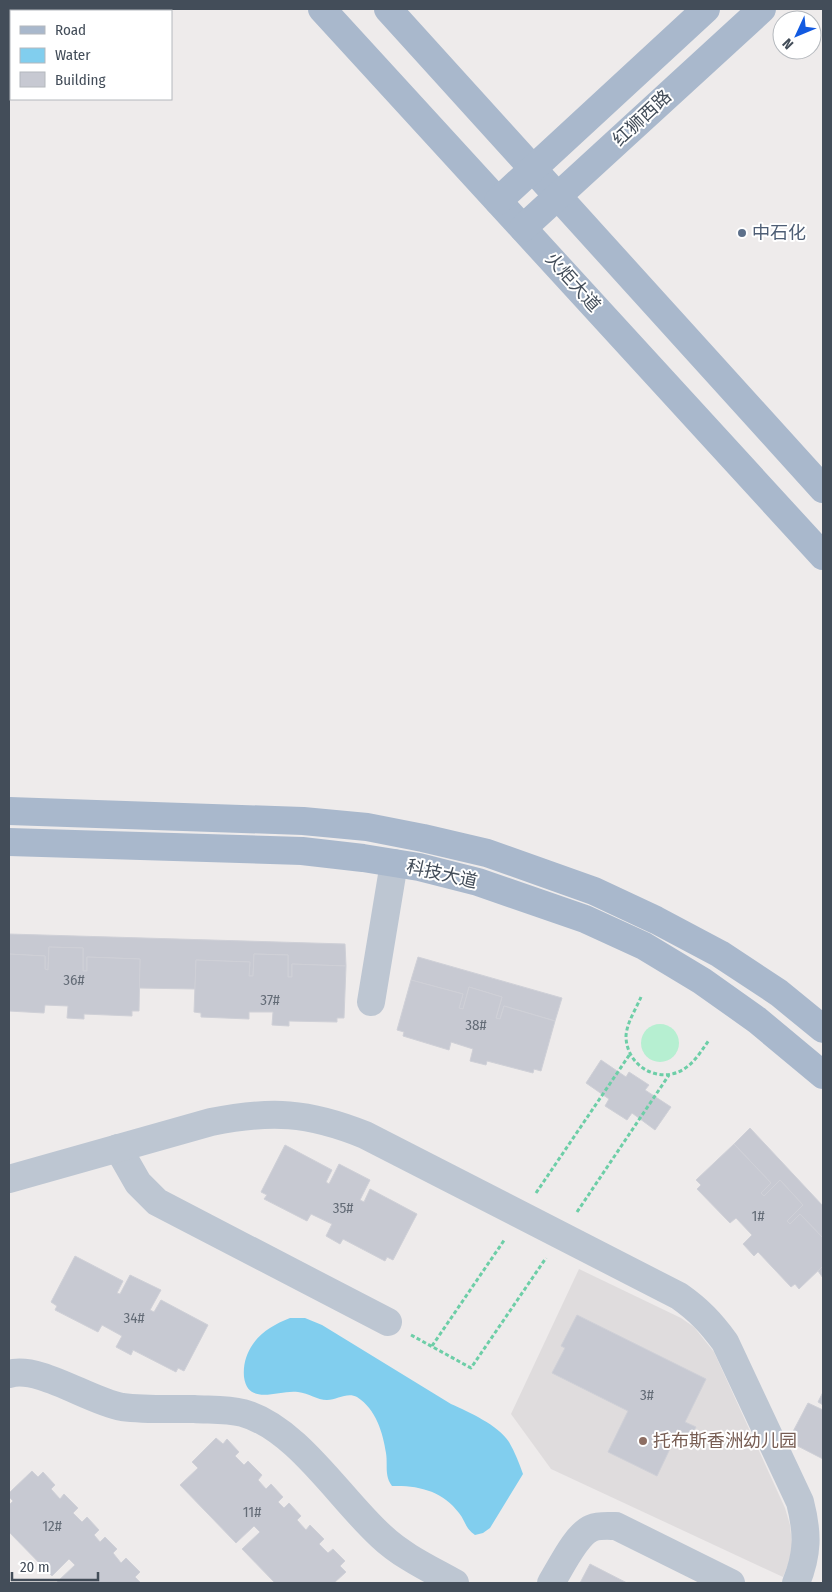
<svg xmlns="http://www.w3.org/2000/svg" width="832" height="1592" viewBox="0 0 832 1592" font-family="'Fira Sans Condensed','Noto Sans SC',sans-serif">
	<rect width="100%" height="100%" fill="#eeebeb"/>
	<polygon fill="#dfdcdd" points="579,1269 681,1318 694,1327 714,1352 785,1508 790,1525 792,1544 790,1560 783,1577 551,1469 511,1414"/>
	<circle fill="#b6efd1" cx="660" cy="1043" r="19"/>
	<path fill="#81ceee" d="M290,1318h15l17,7 129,79c18,8 47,21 58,38 6,10 10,21 14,32l-33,54 -7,5 -8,2c-10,-7 -9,-13 -16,-22 -16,-22 -41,-28 -67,-27 -8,-11 -4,-21 -6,-33 -3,-20 -10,-44 -29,-56 -10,-5 -20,3 -30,3 -10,0 -18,-7 -29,-8 -18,-3 -50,15 -54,-15 -1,-12 2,-23 9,-33 9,-13 22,-20 37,-26z"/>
	<g fill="#c7c9d2" stroke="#cfd0d7">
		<polygon points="9,934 345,944 346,966 292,964 292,977 288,977 288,955 254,954 253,976 249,976 250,962 196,960 195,989 139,988 140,959 87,957 87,971 83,971 83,948 49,947 48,970 45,969 45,956 9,954"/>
		<polygon points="49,947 83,948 83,971 87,971 87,957 140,959 139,1011 132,1011 132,1016 84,1014 84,1019 67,1018 68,1006 45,1005 44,1013 9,1011 9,954 45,956 45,969 48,970"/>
		<polygon points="254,954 288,955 288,977 292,977 292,964 346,966 344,1018 337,1018 337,1022 289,1021 289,1026 272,1025 273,1012 249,1012 249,1019 201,1017 201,1013 194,1012 196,960 250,962 249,976 253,976"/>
		<polygon points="418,957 562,998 555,1021 504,1006 500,1019 496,1018 502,997 469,987 463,1009 459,1008 463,994 411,980"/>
		<polygon points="411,980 463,994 459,1008 463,1009 469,987 502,997 496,1018 500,1019 504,1006 555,1021 541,1071 534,1069 533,1073 487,1061 486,1065 470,1061 473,1049 451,1042 449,1050 403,1036 404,1032 397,1030"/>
		<polygon points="601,1060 626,1077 629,1072 649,1085 645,1090 671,1107 655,1130 632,1113 627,1120 605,1106 609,1099 586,1083"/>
		<polygon points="750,1128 823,1206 823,1238 800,1214 790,1224 787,1221 803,1205 780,1180 764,1196 761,1193 771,1183 734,1144"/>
		<polygon points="734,1144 771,1183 761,1193 764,1196 780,1180 803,1205 787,1221 790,1224 800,1214 823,1238 823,1266 799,1289 795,1284 791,1287 758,1252 754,1256 743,1244 752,1235 736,1218 730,1223 697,1189 701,1185 696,1180"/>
		<polygon points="285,1145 332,1170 326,1182 329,1184 339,1164 370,1180 360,1200 364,1202 370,1189 417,1214 393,1260 387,1257 385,1261 343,1239 340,1244 326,1236 332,1224 311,1214 307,1221 264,1199 267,1195 261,1192"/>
		<polygon points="75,1256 123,1281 117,1293 120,1294 130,1275 161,1290 150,1310 154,1312 161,1300 208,1325 184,1371 178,1368 176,1372 133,1350 131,1355 116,1347 122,1336 102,1325 98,1332 55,1310 57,1306 51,1302"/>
		<polygon points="823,1266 823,1278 818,1271"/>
		<polygon points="577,1315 706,1379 685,1422 696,1427 688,1441 676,1436 657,1476 608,1452 628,1411 552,1373 565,1348 561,1346"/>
		<polygon points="823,1392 823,1405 818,1402"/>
		<polygon points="808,1403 823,1410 823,1459 788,1441"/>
		<polygon points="216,1438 223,1444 227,1439 239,1452 235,1456 244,1465 248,1461 262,1475 258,1480 266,1489 271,1484 283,1497 278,1502 284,1508 289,1503 301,1516 297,1520 306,1530 310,1525 324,1539 319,1544 328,1553 333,1549 345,1561 340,1566 346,1572 334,1583 275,1583 242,1549 260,1532 254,1526 236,1543 180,1485 198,1468 192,1462"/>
		<polygon points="32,1471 38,1477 43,1472 55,1485 51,1489 60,1499 64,1494 78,1508 73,1513 82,1522 87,1517 99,1530 94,1535 100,1542 105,1537 117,1549 113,1553 121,1563 126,1558 140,1572 135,1577 141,1583 59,1583 57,1582 75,1565 69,1559 52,1576 9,1532 9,1505 13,1501 9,1497 9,1493"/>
		<polygon points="590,1564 627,1583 580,1583"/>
	</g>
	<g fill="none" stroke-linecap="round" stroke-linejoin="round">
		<g stroke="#6dcea7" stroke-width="3" stroke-dasharray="4 2.5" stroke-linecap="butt">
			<path d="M641,997c-5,12 -14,25 -15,39 0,30 33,49 58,33 11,-7 18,-19 25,-29"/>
			<polyline points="536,1193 630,1054"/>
			<polyline points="577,1212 669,1075"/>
			<polyline points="411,1335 471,1368 546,1258"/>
			<polyline points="432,1346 505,1239"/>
		</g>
		<g stroke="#bdc6d2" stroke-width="28">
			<polyline points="371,1002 394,863"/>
			<polyline points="118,1148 138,1183 157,1202 388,1322"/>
			<path d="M9,1179l202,-57c60,-12 97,-10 154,13l314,161c20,14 32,27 46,46l75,160c8,31 8,52 -4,81"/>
			<path d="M9,1374c30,-9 80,27 113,33 24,3 48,2 72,2 17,1 33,0 49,4 54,15 97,86 138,123 21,20 49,33 74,47"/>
			<path d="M551,1583c9,-14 25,-49 41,-55 7,-3 16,-2 24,-2l115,57"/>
		</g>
		<g stroke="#a9b8cc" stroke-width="28">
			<polyline points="322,9 823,556"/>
			<polyline points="388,9 823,489"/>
			<polyline points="498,201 706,9"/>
			<polyline points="523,228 762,9"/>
			<polyline points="9,811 303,821 367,827 423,838 487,853 594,891 656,920 720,954 779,993 823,1029"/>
			<polyline points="9,842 302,851 363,858 419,867 478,882 585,919 644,946 702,981 757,1020 823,1075"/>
		</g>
	</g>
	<circle fill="#5c6f8a" stroke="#fff" stroke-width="2" cx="742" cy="233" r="5"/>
	<circle fill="#8d6e63" stroke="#fff" stroke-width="2" cx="643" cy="1441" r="5"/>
	<g text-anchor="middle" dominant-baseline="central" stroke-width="4" stroke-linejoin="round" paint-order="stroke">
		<g font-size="15" fill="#646c77">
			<text x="74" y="980">36#</text>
			<text x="270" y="1000">37#</text>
			<text x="476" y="1025">38#</text>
			<text x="343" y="1208">35#</text>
			<text x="758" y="1216">1#</text>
			<text x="134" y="1318">34#</text>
			<text x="647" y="1395">3#</text>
			<text x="252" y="1512">11#</text>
			<text x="52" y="1526">12#</text>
		</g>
		<g font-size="18" fill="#434d59" stroke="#fff">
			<text transform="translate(642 118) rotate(-43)">红狮西路</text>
			<text transform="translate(573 282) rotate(48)">火炬大道</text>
			<text transform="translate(442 874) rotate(13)">科技大道</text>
		</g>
		<g font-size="18" fill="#4e5e75" stroke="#fff" text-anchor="start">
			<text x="752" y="233">中石化</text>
		</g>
		<g font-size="18" fill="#785e54" stroke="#fff" text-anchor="start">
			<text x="653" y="1441">托布斯香洲幼儿园</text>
		</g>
	</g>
	<rect width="832" height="1592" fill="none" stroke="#434d59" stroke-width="20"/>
	<rect x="10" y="10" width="162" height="90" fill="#ffffff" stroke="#b4b8bd"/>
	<rect x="20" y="26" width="25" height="8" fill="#a9b8cc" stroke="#b4b8bd"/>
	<text x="55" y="35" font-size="15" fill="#434d59">Road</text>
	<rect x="20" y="48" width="25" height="15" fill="#81ceee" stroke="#b4b8bd"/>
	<text x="55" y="60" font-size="15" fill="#434d59">Water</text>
	<rect x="20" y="72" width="25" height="15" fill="#c7c9d2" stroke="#b4b8bd"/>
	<text x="55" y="85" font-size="15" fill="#434d59">Building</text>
	<g transform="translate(797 35) rotate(226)"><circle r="24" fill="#ffffff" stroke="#b4b8bd"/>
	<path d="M0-4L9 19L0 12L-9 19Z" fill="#125ae1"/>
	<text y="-8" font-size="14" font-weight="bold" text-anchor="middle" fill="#434d59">N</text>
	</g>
	<path d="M12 1572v8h86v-8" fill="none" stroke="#434d59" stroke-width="2.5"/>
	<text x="20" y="1572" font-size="15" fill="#434d59" stroke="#ffffff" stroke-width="4" paint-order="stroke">20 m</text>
</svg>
